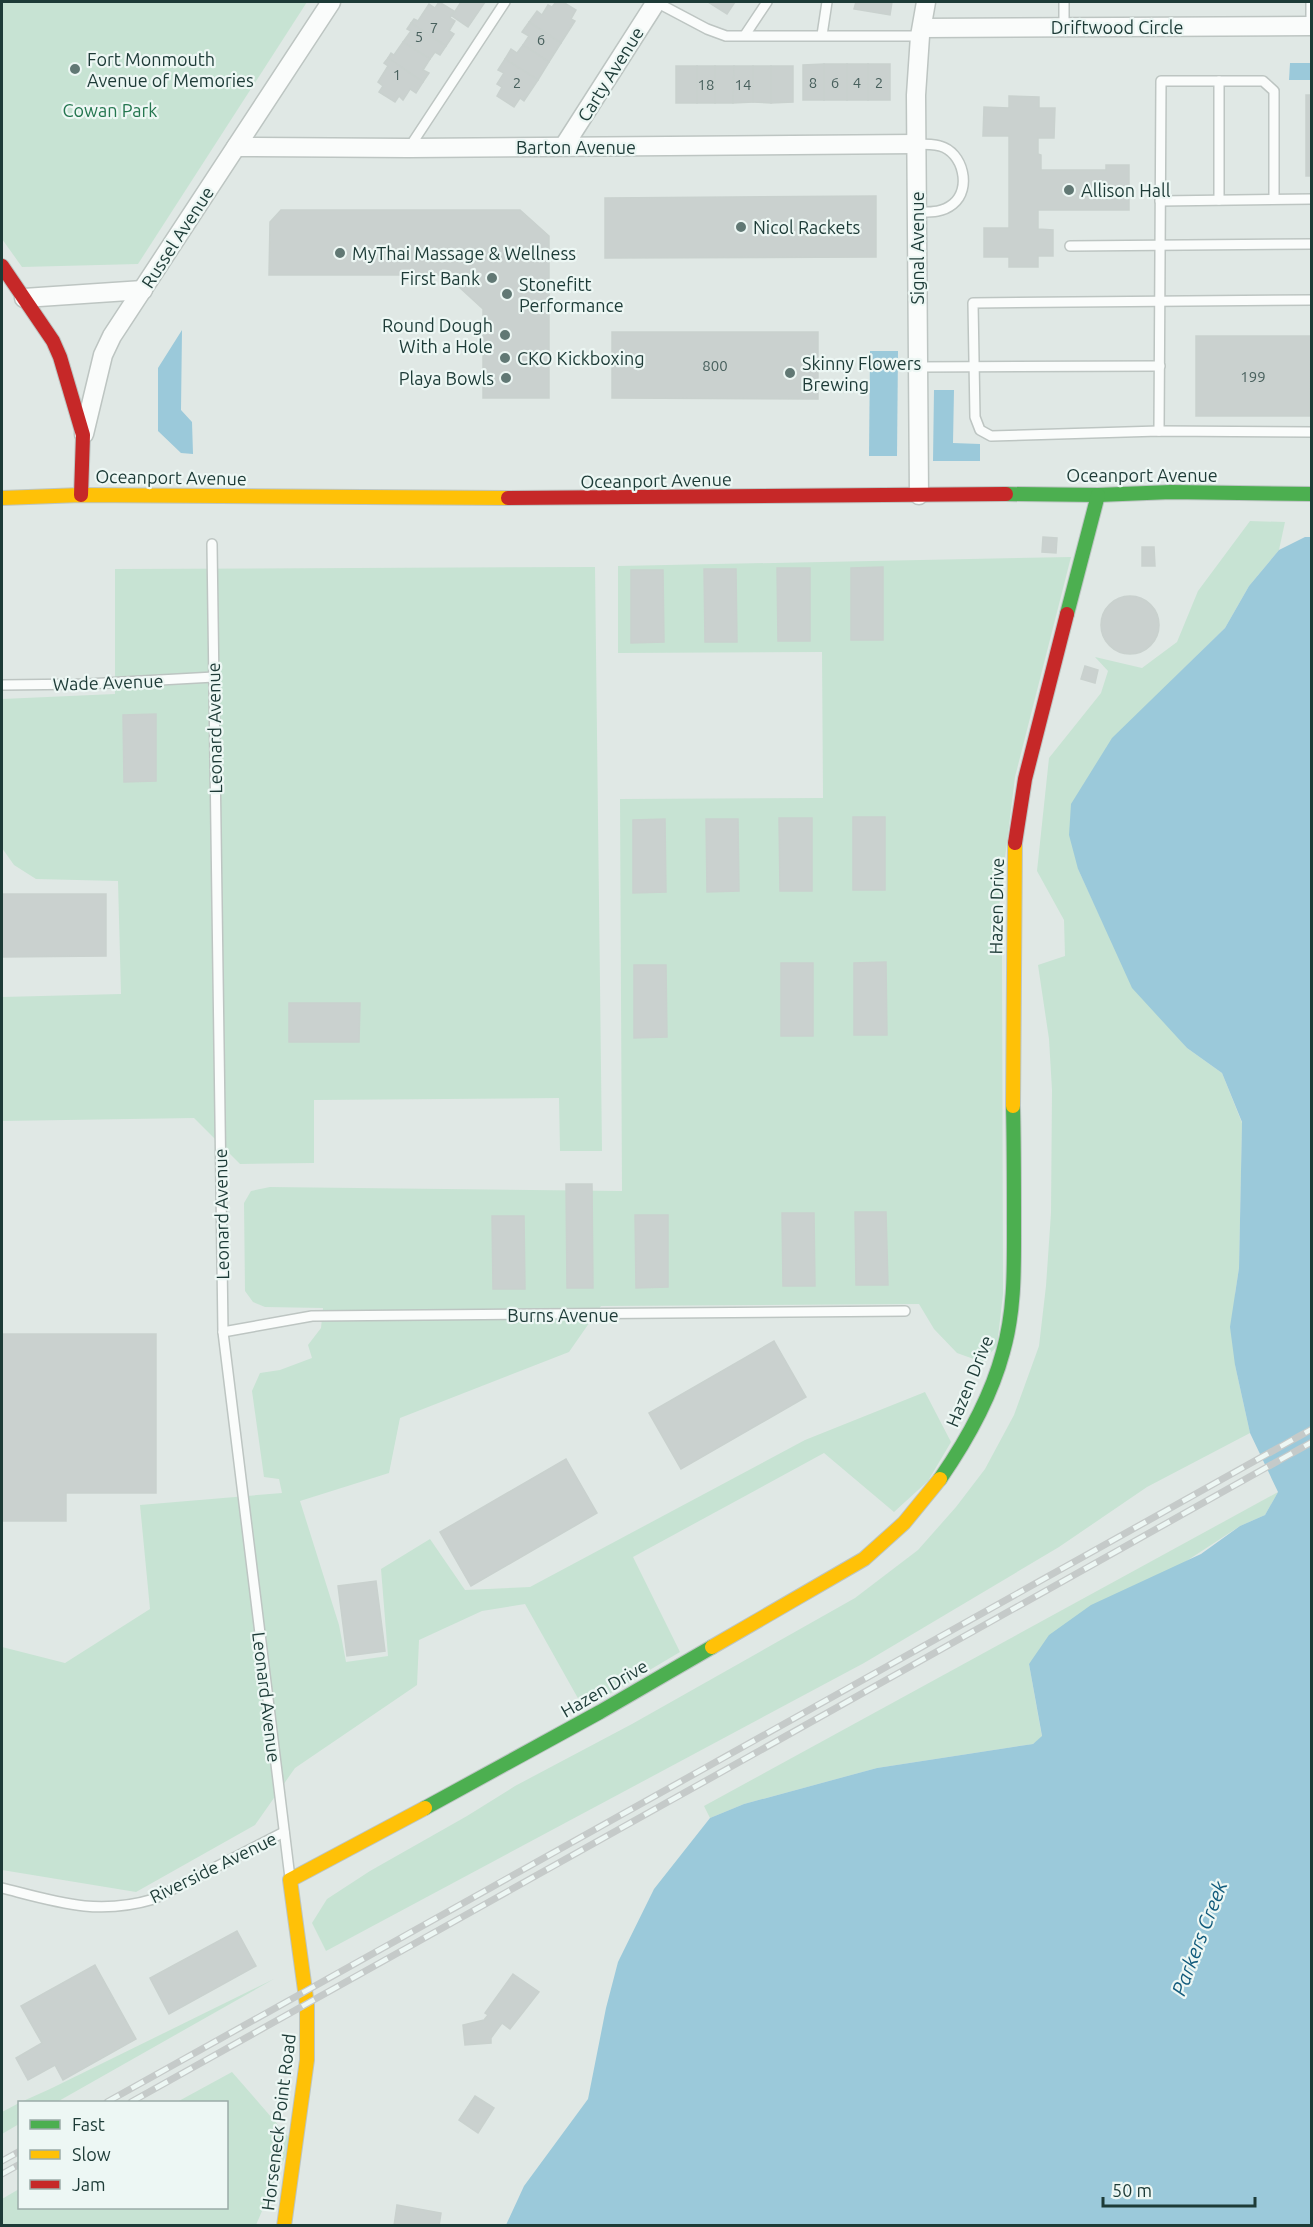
<svg xmlns="http://www.w3.org/2000/svg" width="1313" height="2227" viewBox="0 0 1313 2227" font-family="Ubuntu,sans-serif">
	<rect width="100%" height="100%" fill="#e0e8e5"/>
	<g fill="#c7e3d3">
		<polygon points="2,2 307,2 138,264 22,267 2,239"/>
		<polygon points="1250,521 1285,522 1279,550 1249,586 1225,628 1172,680 1078,869 1103,923 1173,1031 1187,1048 1222,1073 1242,1123 1239,1268 1235,1294 1235,1365 1250,1433 1147,1487 1059,1547 864,1663 326,1951 312,1923 327,1899 370,1871 467,1816 515,1786 632,1724 855,1598 918,1550 956,1507 985,1469 1014,1415 1039,1346 1046,1286 1051,1213 1052,1090 1049,1039 1038,965 1065,956 1064,920 1037,871 1049,758 1101,693 1108,671 1095,657 1142,668 1177,642 1198,591"/>
		<polygon points="1071,557 1015,777 999,907 1002,955 1003,1294 997,1346 982,1362 957,1353 934,1329 919,1304 601,1306 569,1352 400,1418 389,1473 300,1501 339,1625 346,1662 388,1656 381,1569 430,1539 465,1590 530,1587 805,1440 925,1392 951,1442 928,1481 894,1512 824,1453 633,1557 680,1652 584,1709 525,1604 482,1611 419,1640 417,1685 295,1768 255,1825 136,1892 2,1870 2,1647 65,1663 150,1609 140,1505 282,1493 279,1479 264,1477 252,1391 260,1373 280,1370 312,1358 308,1345 321,1328 323,1308 265,1307 253,1302 245,1291 244,1203 251,1191 270,1187 622,1191 620,799 823,798 822,652 618,653 618,566"/>
		<polygon points="595,567 602,1151 560,1151 559,1098 314,1100 314,1163 240,1164 194,1118 2,1121 2,997 121,994 118,881 36,879 14,865 2,848 2,699 115,694 115,569"/>
		<polygon points="1278,1492 1265,1515 1240,1526 1029,1664 1042,1737 1033,1744 877,1768 744,1804 710,1818 704,1806"/>
		<polygon points="274,1979 57,2102 21,2102 50,2089"/>
		<polygon points="232,2072 292,2141 256,2225 2,2225 2,2199 19,2189 20,2208 226,2208 226,2102 177,2102"/>
		<polygon points="19,2103 19,2124 2,2134 2,2112"/>
	</g>
	<g fill="#9bc9da">
		<polygon points="1290,63 1311,63 1311,80 1289,80"/>
		<polygon points="182,330 181,410 192,422 193,454 181,453 158,431 158,368"/>
		<polygon points="870,351 898,351 897,456 869,456"/>
		<polygon points="934,390 954,390 953,443 980,444 980,461 933,461"/>
		<polygon points="1305,537 1312,537 1311,2225 506,2225 524,2186 588,2099 606,2008 618,1962 654,1889 710,1818 744,1804 877,1768 1033,1744 1042,1736 1029,1664 1049,1635 1091,1605 1201,1554 1240,1526 1265,1515 1278,1492 1250,1433 1235,1365 1230,1327 1239,1268 1242,1122 1222,1073 1187,1048 1132,988 1078,869 1069,835 1071,804 1112,738 1225,628 1249,586 1279,550"/>
	</g>
	<g fill="#cad1cf" stroke="#c9d1ce" stroke-width="1.5">
		<polygon points="439,2 454,11 450,18 455,21 449,31 454,34 446,46 411,23 414,19 418,21 429,4 435,8"/>
		<polygon points="461,2 485,2 468,27 452,16"/>
		<polygon points="556,2 563,2 576,10 571,19 575,21 561,43 529,22 537,11 542,15 548,5 552,7"/>
		<polygon points="708,2 735,2 727,14"/>
		<polygon points="856,2 892,2 890,15 854,9"/>
		<polygon points="529,22 561,43 549,62 523,45 529,36 522,32"/>
		<polygon points="411,23 446,46 440,55 435,52 430,59 403,42 411,31 407,29"/>
		<polygon points="403,42 430,59 423,70 429,73 423,82 388,58 391,53 394,55"/>
		<polygon points="523,45 549,62 538,80 505,59 511,49 517,53"/>
		<polygon points="388,58 423,82 416,93 410,89 403,100 399,96 395,102 379,92 383,86 378,82 388,66 384,63"/>
		<polygon points="505,59 538,80 524,101 520,98 514,107 497,96 502,87 497,84 504,73 498,70"/>
		<polygon points="824,64 824,100 803,100 803,65"/>
		<rect x="824" y="64" width="23" height="36"/>
		<rect x="847" y="64" width="21" height="36"/>
		<rect x="868" y="64" width="22" height="36"/>
		<rect x="676" y="66" width="21" height="37"/>
		<rect x="697" y="66" width="18" height="37"/>
		<polygon points="715,66 734,66 733,103 715,103"/>
		<polygon points="734,66 753,66 753,102 733,103"/>
		<polygon points="753,66 771,66 771,103 753,102"/>
		<polygon points="771,66 793,66 793,102 771,103"/>
		<rect x="1306" y="95" width="6" height="81"/>
		<polygon points="1009,96 1039,97 1039,108 1055,108 1054,138 1038,138 1038,154 1041,155 1041,170 1106,170 1106,165 1129,165 1129,210 1038,210 1038,229 1053,230 1053,256 1038,256 1038,267 1009,267 1009,257 984,257 984,228 1009,228 1009,136 983,136 984,107 1009,108"/>
		<polygon points="876,196 876,257 605,258 605,198"/>
		<polygon points="281,210 520,210 549,236 549,398 483,398 483,309 446,275 269,275 270,222"/>
		<polygon points="612,332 818,332 818,399 612,398"/>
		<polygon points="1196,336 1311,336 1310,416 1196,416"/>
		<polygon points="1043,537 1057,538 1056,553 1042,552"/>
		<polygon points="1142,547 1154,547 1155,566 1142,566"/>
		<polygon points="883,567 883,640 851,640 851,568"/>
		<polygon points="777,568 810,568 810,641 778,641"/>
		<polygon points="704,569 736,569 737,642 705,642"/>
		<polygon points="631,570 663,570 664,642 631,643"/>
		<circle cx="1130" cy="625" r="29"/>
		<polygon points="1085,666 1098,670 1095,683 1081,679"/>
		<polygon points="156,714 156,781 124,782 123,715"/>
		<rect x="853" y="817" width="32" height="73"/>
		<polygon points="779,818 812,818 812,891 780,891"/>
		<polygon points="665,819 666,892 633,893 633,820"/>
		<polygon points="706,819 738,819 739,891 707,892"/>
		<polygon points="2,894 106,894 106,956 2,957"/>
		<polygon points="886,962 887,1035 854,1035 854,963"/>
		<rect x="781" y="963" width="32" height="73"/>
		<polygon points="634,965 666,965 667,1037 634,1038"/>
		<polygon points="289,1003 360,1003 359,1042 289,1042"/>
		<polygon points="566,1184 592,1184 593,1288 567,1288"/>
		<polygon points="855,1212 886,1212 888,1285 856,1285"/>
		<polygon points="782,1213 814,1213 815,1286 783,1286"/>
		<polygon points="635,1215 668,1215 668,1287 636,1288"/>
		<polygon points="492,1216 524,1216 525,1289 493,1289"/>
		<polygon points="2,1334 156,1334 156,1493 66,1493 66,1521 2,1521"/>
		<polygon points="774,1341 806,1397 681,1469 649,1413"/>
		<polygon points="566,1459 597,1513 471,1586 440,1532"/>
		<polygon points="376,1581 385,1651 347,1656 338,1586"/>
		<polygon points="237,1931 256,1966 169,2014 150,1978"/>
		<polygon points="95,1965 136,2039 63,2080 55,2065 28,2080 16,2058 42,2043 21,2006"/>
		<polygon points="513,1974 539,1992 510,2029 502,2023 491,2038 491,2043 465,2045 463,2025 484,2020 488,2015 485,2013"/>
		<polygon points="475,2096 494,2108 478,2133 459,2120"/>
		<polygon points="397,2205 441,2213 439,2226 394,2226"/>
	</g>
	<g fill="none" stroke-linecap="round" stroke-linejoin="round">
		<g stroke="#bdc5c2" stroke-width="12">
			<g id="lane">
				<polyline points="656,2 707,29 726,36 920,36"/>
				<polyline points="1311,2 1311,26"/>
				<polyline points="1064,27 1064,2"/>
				<polyline points="745,35 767,2"/>
				<polyline points="822,35 827,2"/>
				<path d="M916,144c8,0 17,0 24,2 23,6 32,43 13,58 -11,9 -23,8 -36,8"/>
				<polyline points="409,148 505,2"/>
				<polyline points="1219,200 1219,81"/>
				<polyline points="1160,201 1312,199"/>
				<polyline points="1070,246 1312,244"/>
				<polyline points="1312,300 973,303 975,417 980,430 991,436 1159,431 1312,432"/>
				<polyline points="918,367 1160,366"/>
				<polyline points="1159,431 1161,81 1263,81 1274,91 1274,199"/>
				<polyline points="212,544 223,1332 290,1878"/>
				<polyline points="2,685 87,684 214,677"/>
				<polyline points="223,1332 312,1316 905,1311"/>
				<path d="M2,1888c55,14 95,28 152,11l130,-67"/>
			</g>
		</g>
		<g stroke="#bdc5c2" stroke-width="21">
			<g id="street">
				<polyline points="922,28 1312,26"/>
				<polyline points="564,146 656,2"/>
				<polyline points="236,147 409,148 916,144"/>
				<polyline points="24,298 143,290"/>
				<polyline points="84,434 103,355 112,336 331,2"/>
				<polyline points="919,495 916,95 920,36 926,2"/>
			</g>
		</g>
		<g stroke="#bcc5c3" stroke-width="16">
			<g id="fast">
				<polyline points="1006,494 1098,495 1171,492 1312,494"/>
				<polyline points="1067,614 1098,495"/>
				<path d="M940,1479c27,-39 51,-82 63,-127 12,-42 11,-84 11,-127 0,-40 0,-80 -1,-119"/>
				<polyline points="425,1808 600,1712 712,1647"/>
			</g>
		</g>
		<g stroke="#bcc5c3" stroke-width="16">
			<g id="slow">
				<polyline points="2,498 81,495 508,498"/>
				<polyline points="1013,1106 1015,843"/>
				<polyline points="712,1647 864,1559 904,1523 940,1479"/>
				<polyline points="284,2226 307,2060 307,2005 290,1880 425,1808"/>
			</g>
		</g>
		<g stroke="#bcc5c3" stroke-width="16">
			<g id="jam">
				<polyline points="2,266 53,341 60,357 83,435 81,495"/>
				<polyline points="508,498 1006,494"/>
				<polyline points="1015,843 1025,779 1067,614"/>
			</g>
		</g>
		<use href="#lane" stroke="#fafcfb" stroke-width="9"/>
		<use href="#street" stroke="#fafcfb" stroke-width="18"/>
		<use href="#fast" stroke="#4caf50" stroke-width="14"/>
		<use href="#slow" stroke="#ffc107" stroke-width="14"/>
		<use href="#jam" stroke="#c62828" stroke-width="14"/>
		<g stroke="#c5cac9" stroke-width="7">
			<g id="rail">
				<polyline points="107,2102 1312,1429"/>
				<polyline points="131,2102 1312,1442"/>
				<polyline points="2,2161 20,2151"/>
				<polyline points="2,2174 20,2164"/>
			</g>
		</g>
		<use href="#rail" stroke="#edf7f4" stroke-width="4.5" stroke-dasharray="14" stroke-linecap="butt"/>
	</g>
	<g fill="#617874" stroke="#edf7f4" stroke-width="2">
		<circle cx="75" cy="69" r="6"/>
		<circle cx="1069" cy="190" r="6"/>
		<circle cx="741" cy="227" r="6"/>
		<circle cx="340" cy="253" r="6"/>
		<circle cx="492" cy="278" r="6"/>
		<circle cx="507" cy="294" r="6"/>
		<circle cx="505" cy="335" r="6"/>
		<circle cx="505" cy="358" r="6"/>
		<circle cx="790" cy="373" r="6"/>
		<circle cx="506" cy="378" r="6"/>
	</g>
	<g text-anchor="middle" dominant-baseline="central" stroke-width="4.5" stroke-linejoin="round" paint-order="stroke">
		<g font-size="15" fill="#48605d">
			<text x="434" y="27">7</text>
			<text x="419" y="36">5</text>
			<text x="541" y="39">6</text>
			<text x="397" y="74">1</text>
			<text x="517" y="82">2</text>
			<text x="813" y="82">8</text>
			<text x="835" y="82">6</text>
			<text x="857" y="82">4</text>
			<text x="879" y="82">2</text>
			<text x="706" y="84">18</text>
			<text x="743" y="84">14</text>
			<text x="715" y="365">800</text>
			<text x="1253" y="376">199</text>
		</g>
		<g font-size="18" fill="#1d3b37" stroke="#edf7f4">
			<text x="1117" y="27">Driftwood Circle</text>
			<text transform="translate(610 74) rotate(-58)">Carty Avenue</text>
			<text x="576" y="147">Barton Avenue</text>
			<text transform="translate(177 237) rotate(-57)">Russel Avenue</text>
			<text transform="translate(917 248) rotate(-90)">Signal Avenue</text>
			<text x="1142" y="475">Oceanport Avenue</text>
			<text transform="translate(171 477) rotate(1)">Oceanport Avenue</text>
			<text transform="translate(656 480) rotate(-1)">Oceanport Avenue</text>
			<text transform="translate(108 682) rotate(-2)">Wade Avenue</text>
			<text transform="translate(214 728) rotate(-91)">Leonard Avenue</text>
			<text transform="translate(996 906) rotate(-89)">Hazen Drive</text>
			<text transform="translate(221 1214) rotate(-91)">Leonard Avenue</text>
			<text x="563" y="1315">Burns Avenue</text>
			<text transform="translate(969 1381) rotate(-68)">Hazen Drive</text>
			<text transform="translate(604 1688) rotate(-30)">Hazen Drive</text>
			<text transform="translate(267 1697) rotate(83)">Leonard Avenue</text>
			<text transform="translate(213 1867) rotate(-26)">Riverside Avenue</text>
			<text transform="translate(278 2122) rotate(-83)">Horseneck Point Road</text>
		</g>
		<g font-size="18" fill="#1d3b37" stroke="#edf7f4" text-anchor="start">
			<text x="87" y="59">Fort Monmouth<tspan x="87" dy="21">Avenue of Memories</tspan></text>
			<text x="1081" y="190">Allison Hall</text>
			<text x="753" y="227">Nicol Rackets</text>
			<text x="352" y="253">MyThai Massage &amp; Wellness</text>
			<text x="480" y="278" text-anchor="end">First Bank</text>
			<text x="519" y="284">Stonefitt<tspan x="519" dy="21">Performance</tspan></text>
			<text x="493" y="325" text-anchor="end">Round Dough<tspan x="493" dy="21">With a Hole</tspan></text>
			<text x="517" y="358">CKO Kickboxing</text>
			<text x="802" y="363">Skinny Flowers<tspan x="802" dy="21">Brewing</tspan></text>
			<text x="494" y="378" text-anchor="end">Playa Bowls</text>
		</g>
		<g font-size="18" fill="#24764f" stroke="#edf7f4">
			<text x="110" y="110">Cowan Park</text>
		</g>
		<g font-size="20" font-style="italic" fill="#125b7c" stroke="#edf7f4">
			<text transform="translate(1199 1938) rotate(-69)">Parkers Creek</text>
		</g>
	</g>
	<rect width="1313" height="2227" fill="none" stroke="#1d3b37" stroke-width="6"/>
	<rect x="18" y="2101" width="210" height="108" fill="#edf7f4" stroke="#9aaca8" stroke-width="1.5"/>
	<rect x="30" y="2120" width="30" height="9" fill="#4caf50" stroke="#9aaca8" stroke-width="1.5"/>
	<text x="72" y="2131" font-size="18" fill="#1d3b37">Fast</text>
	<rect x="30" y="2150" width="30" height="9" fill="#ffc107" stroke="#9aaca8" stroke-width="1.5"/>
	<text x="72" y="2161" font-size="18" fill="#1d3b37">Slow</text>
	<rect x="30" y="2180" width="30" height="9" fill="#c62828" stroke="#9aaca8" stroke-width="1.5"/>
	<text x="72" y="2191" font-size="18" fill="#1d3b37">Jam</text>
	<path d="M1103 2197v9h152v-9" fill="none" stroke="#1d3b37" stroke-width="3"/>
	<text x="1112" y="2197" font-size="18" fill="#1d3b37" stroke="#edf7f4" stroke-width="4.5" paint-order="stroke">50 m</text>
</svg>
